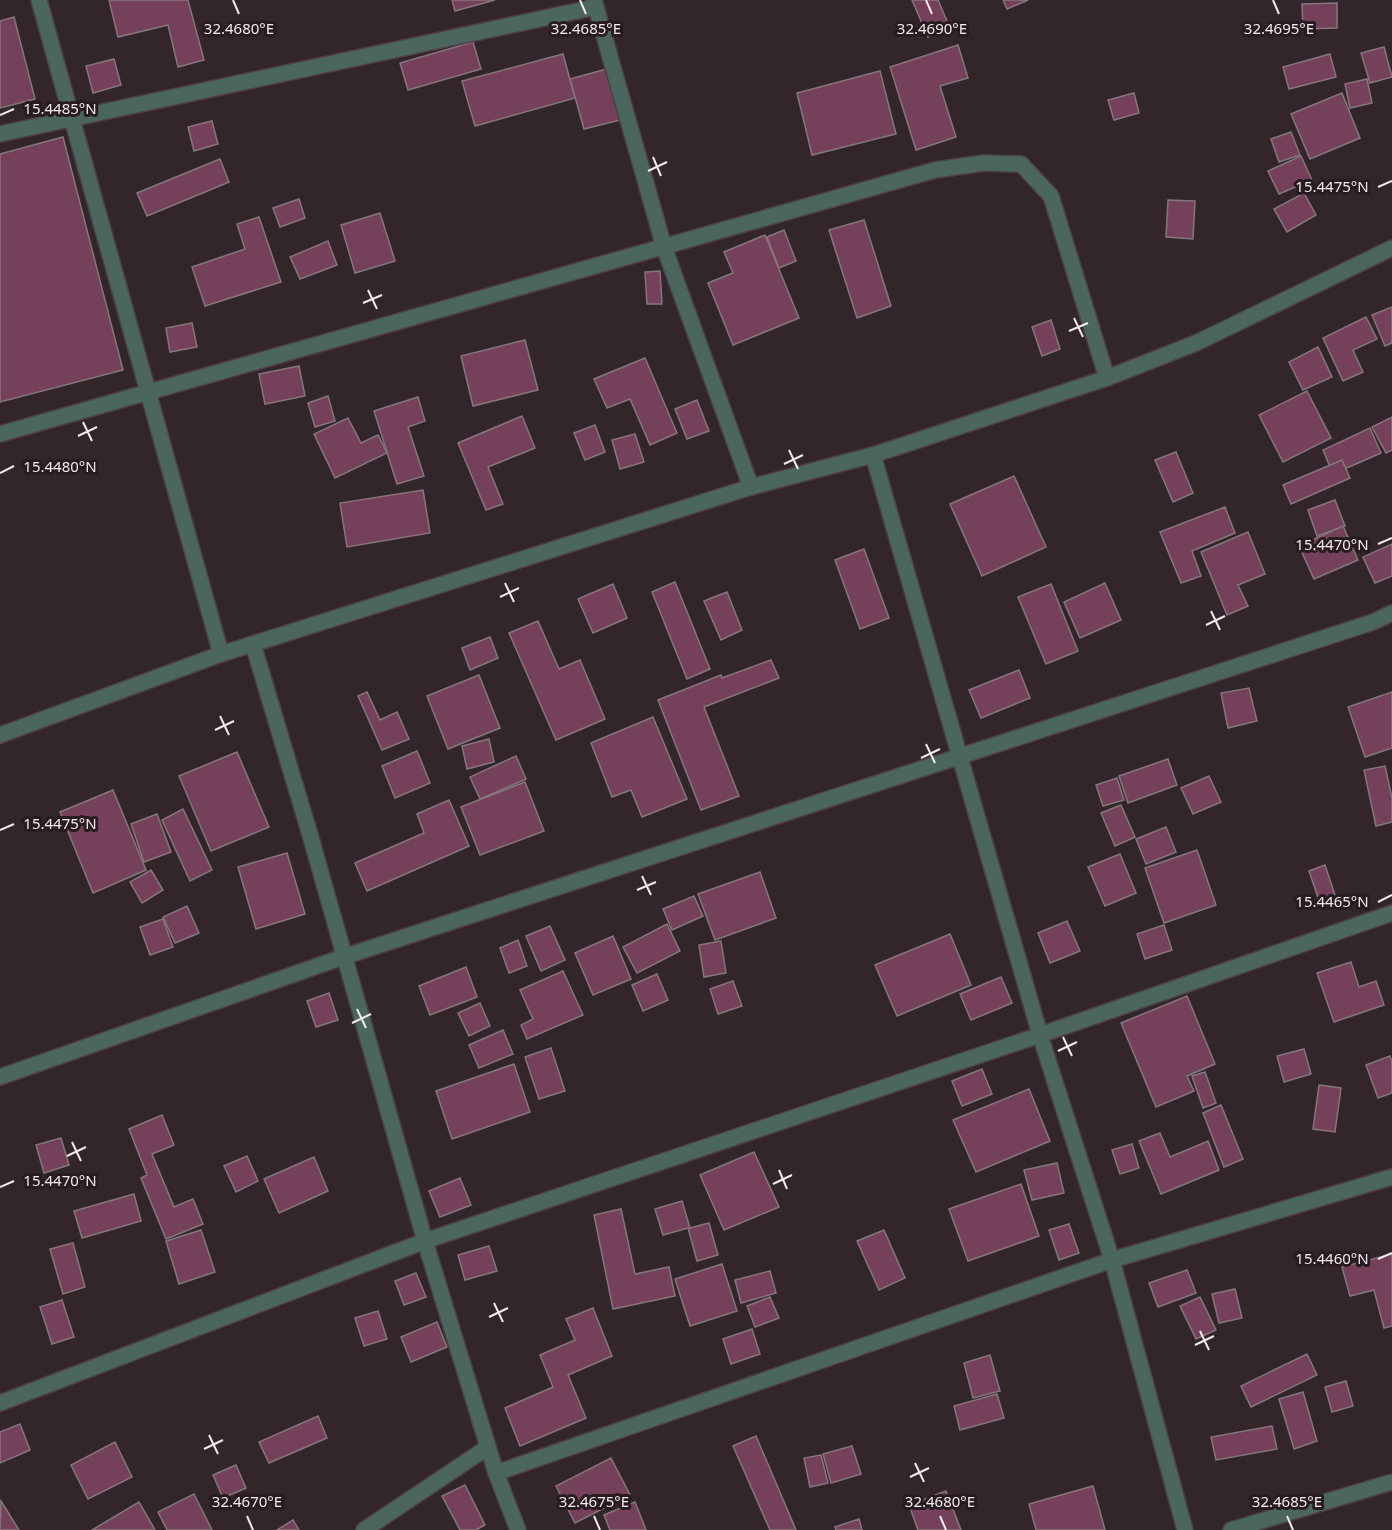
<svg xmlns="http://www.w3.org/2000/svg" width="1392" height="1530" viewBox="0 0 1392 1530" font-family="'Noto Sans',sans-serif">
	<rect width="100%" height="100%" fill="#32262b"/>
	<g fill="#75415a" stroke="#85767c" stroke-width="1.5">
		<polygon points="109,0 188,0 204,60 178,67 168,25 118,37"/>
		<polygon points="452,0 495,0 455,11"/>
		<polygon points="912,0 938,0 950,28 928,37"/>
		<polygon points="1003,0 1028,0 1007,9"/>
		<polygon points="1337,3 1337,28 1303,29 1302,4"/>
		<polygon points="14,17 35,99 0,108 0,21"/>
		<polygon points="473,42 481,69 408,90 400,63"/>
		<polygon points="958,45 968,78 940,86 956,137 916,150 890,67"/>
		<polygon points="1384,47 1392,77 1370,83 1361,53"/>
		<polygon points="563,54 575,98 475,126 462,81"/>
		<polygon points="1330,54 1336,77 1289,89 1283,67"/>
		<polygon points="114,59 121,85 93,93 86,66"/>
		<polygon points="610,68 624,119 584,129 570,79"/>
		<polygon points="880,71 896,134 812,155 797,93"/>
		<polygon points="1367,79 1372,103 1350,108 1345,84"/>
		<polygon points="1134,93 1139,113 1114,120 1108,100"/>
		<polygon points="1342,93 1360,138 1310,159 1291,114"/>
		<polygon points="212,121 218,144 194,151 188,127"/>
		<polygon points="1291,132 1300,155 1279,162 1271,139"/>
		<polygon points="63,137 123,370 0,402 0,154"/>
		<polygon points="1301,156 1312,180 1279,194 1268,171"/>
		<polygon points="220,159 229,182 147,216 137,193"/>
		<polygon points="1304,193 1316,215 1287,232 1274,209"/>
		<polygon points="299,199 305,218 280,227 273,208"/>
		<polygon points="1168,200 1195,201 1193,239 1166,237"/>
		<polygon points="380,213 395,261 355,273 341,225"/>
		<polygon points="259,217 281,282 205,306 192,267 245,249 237,224"/>
		<polygon points="864,220 891,306 857,318 829,230"/>
		<polygon points="784,230 796,261 779,268 767,237"/>
		<polygon points="765,235 799,318 733,345 708,283 733,273 724,252"/>
		<polygon points="328,241 337,265 300,279 290,257"/>
		<polygon points="660,271 662,304 647,304 645,272"/>
		<polygon points="1392,307 1392,343 1385,346 1372,315"/>
		<polygon points="1366,317 1377,339 1353,350 1363,372 1343,381 1323,338"/>
		<polygon points="1051,320 1060,349 1042,356 1032,327"/>
		<polygon points="192,323 197,347 170,352 166,328"/>
		<polygon points="525,340 538,390 473,406 461,356"/>
		<polygon points="1318,347 1332,377 1303,390 1289,362"/>
		<polygon points="645,358 677,433 650,445 630,399 607,408 594,379"/>
		<polygon points="299,366 305,396 265,404 259,374"/>
		<polygon points="1307,391 1331,438 1283,462 1259,415"/>
		<polygon points="328,396 335,421 315,427 308,403"/>
		<polygon points="418,397 425,421 408,427 424,476 397,484 374,411"/>
		<polygon points="697,400 709,431 687,439 675,409"/>
		<polygon points="522,416 535,448 488,467 503,504 486,510 458,443"/>
		<polygon points="1392,417 1392,450 1386,453 1372,427"/>
		<polygon points="348,418 361,443 378,435 387,453 335,478 314,434"/>
		<polygon points="595,425 605,452 585,460 574,433"/>
		<polygon points="1370,428 1381,453 1333,474 1323,450"/>
		<polygon points="635,434 644,462 620,469 612,440"/>
		<polygon points="1176,452 1193,493 1173,502 1155,460"/>
		<polygon points="1342,460 1350,478 1291,504 1283,485"/>
		<polygon points="1014,476 1046,547 982,576 950,504"/>
		<polygon points="423,490 430,533 347,547 340,503"/>
		<polygon points="1335,500 1345,526 1317,536 1308,510"/>
		<polygon points="1225,507 1235,533 1192,551 1201,576 1181,583 1160,532"/>
		<polygon points="1343,526 1358,560 1314,579 1299,546"/>
		<polygon points="1248,532 1265,574 1238,585 1248,606 1227,615 1201,552"/>
		<polygon points="1392,544 1392,576 1375,583 1363,557"/>
		<polygon points="864,549 889,618 860,629 835,560"/>
		<polygon points="675,582 710,669 687,679 652,592"/>
		<polygon points="1105,583 1121,620 1080,638 1064,602"/>
		<polygon points="613,584 627,618 593,633 578,599"/>
		<polygon points="1051,584 1078,651 1046,664 1018,597"/>
		<polygon points="727,592 742,630 721,640 704,601"/>
		<polygon points="538,621 559,669 580,660 605,719 556,740 509,633"/>
		<polygon points="490,637 498,658 470,670 462,648"/>
		<polygon points="771,660 779,678 704,707 739,796 701,810 658,700 721,675 722,678"/>
		<polygon points="1019,670 1030,698 981,718 969,690"/>
		<polygon points="479,675 500,728 448,749 427,696"/>
		<polygon points="1249,688 1257,721 1228,728 1221,693"/>
		<polygon points="367,692 380,720 397,712 409,739 382,750 358,696"/>
		<polygon points="1392,692 1392,748 1365,757 1348,707"/>
		<polygon points="653,717 687,799 642,817 631,790 612,797 591,743"/>
		<polygon points="489,739 494,762 467,769 462,746"/>
		<polygon points="417,751 430,783 395,798 382,766"/>
		<polygon points="237,752 269,827 211,851 179,776"/>
		<polygon points="516,756 526,779 480,799 470,777"/>
		<polygon points="1168,759 1177,785 1128,803 1119,776"/>
		<polygon points="1385,766 1392,798 1392,822 1376,826 1364,770"/>
		<polygon points="1209,776 1221,802 1193,814 1181,788"/>
		<polygon points="1117,778 1124,800 1103,806 1096,785"/>
		<polygon points="525,782 544,831 480,855 461,807"/>
		<polygon points="113,790 146,870 93,893 60,812"/>
		<polygon points="449,800 469,846 367,891 355,863 424,833 417,814"/>
		<polygon points="1121,805 1135,837 1115,846 1101,813"/>
		<polygon points="183,809 212,870 190,881 162,820"/>
		<polygon points="157,814 171,852 144,862 131,824"/>
		<polygon points="1166,827 1176,852 1146,864 1136,839"/>
		<polygon points="1197,850 1216,905 1164,923 1145,868"/>
		<polygon points="287,853 305,914 256,929 238,867"/>
		<polygon points="1120,854 1136,893 1105,906 1088,867"/>
		<polygon points="1325,865 1336,898 1320,903 1309,871"/>
		<polygon points="151,870 163,890 142,903 130,882"/>
		<polygon points="760,872 776,918 715,940 698,894"/>
		<polygon points="694,896 703,916 672,930 663,909"/>
		<polygon points="187,906 199,933 175,943 163,917"/>
		<polygon points="163,919 173,947 150,955 140,927"/>
		<polygon points="1067,921 1080,951 1050,963 1038,933"/>
		<polygon points="667,924 680,951 637,973 623,947"/>
		<polygon points="1164,925 1172,950 1145,959 1137,934"/>
		<polygon points="550,926 565,960 541,971 526,936"/>
		<polygon points="950,934 971,985 897,1016 875,965"/>
		<polygon points="613,936 631,979 593,995 575,953"/>
		<polygon points="518,940 527,966 509,973 500,948"/>
		<polygon points="721,941 726,973 704,977 699,945"/>
		<polygon points="1351,962 1359,987 1376,981 1384,1005 1334,1022 1317,973"/>
		<polygon points="466,967 477,997 430,1015 419,986"/>
		<polygon points="563,971 583,1015 527,1039 521,1025 533,1019 520,990"/>
		<polygon points="657,974 668,1000 643,1011 632,985"/>
		<polygon points="1001,977 1012,1003 971,1020 960,994"/>
		<polygon points="733,981 742,1006 718,1014 710,989"/>
		<polygon points="329,993 338,1020 316,1027 307,1001"/>
		<polygon points="1187,996 1215,1064 1187,1076 1194,1091 1156,1107 1121,1023"/>
		<polygon points="480,1003 490,1026 469,1036 458,1013"/>
		<polygon points="503,1030 513,1054 479,1068 469,1045"/>
		<polygon points="551,1048 565,1091 539,1099 525,1057"/>
		<polygon points="1304,1049 1311,1074 1284,1082 1277,1056"/>
		<polygon points="1390,1056 1392,1062 1392,1093 1378,1098 1366,1065"/>
		<polygon points="514,1064 530,1112 452,1139 436,1091"/>
		<polygon points="982,1069 992,1094 962,1106 952,1081"/>
		<polygon points="1205,1072 1216,1103 1203,1108 1192,1076"/>
		<polygon points="1319,1085 1341,1088 1335,1132 1313,1129"/>
		<polygon points="1029,1089 1050,1141 976,1172 953,1120"/>
		<polygon points="1221,1105 1243,1159 1224,1167 1203,1113"/>
		<polygon points="162,1115 174,1145 152,1154 174,1207 193,1199 203,1224 166,1239 141,1178 147,1175 129,1129"/>
		<polygon points="1160,1133 1170,1157 1208,1141 1219,1170 1161,1194 1139,1141"/>
		<polygon points="61,1138 69,1165 44,1173 36,1145"/>
		<polygon points="1132,1144 1139,1168 1120,1174 1112,1150"/>
		<polygon points="754,1152 779,1207 724,1230 700,1175"/>
		<polygon points="247,1156 258,1181 236,1192 224,1166"/>
		<polygon points="314,1157 328,1191 279,1213 264,1179"/>
		<polygon points="1057,1163 1064,1193 1032,1200 1024,1170"/>
		<polygon points="460,1178 471,1205 440,1217 429,1191"/>
		<polygon points="1021,1184 1039,1236 968,1261 949,1209"/>
		<polygon points="134,1194 141,1221 82,1238 74,1211"/>
		<polygon points="682,1201 690,1228 709,1223 718,1255 697,1261 688,1228 663,1235 655,1209"/>
		<polygon points="621,1209 635,1274 669,1267 675,1296 613,1309 594,1215"/>
		<polygon points="1069,1224 1079,1253 1059,1260 1049,1230"/>
		<polygon points="201,1230 215,1272 179,1284 166,1241"/>
		<polygon points="884,1230 905,1278 879,1290 857,1241"/>
		<polygon points="73,1243 85,1287 63,1294 50,1249"/>
		<polygon points="489,1246 497,1271 465,1280 458,1255"/>
		<polygon points="1392,1254 1392,1326 1384,1328 1374,1290 1350,1296 1342,1267"/>
		<polygon points="722,1264 737,1311 690,1326 675,1279"/>
		<polygon points="1187,1270 1196,1293 1158,1307 1149,1283"/>
		<polygon points="770,1271 776,1293 741,1303 735,1280"/>
		<polygon points="416,1273 426,1297 404,1305 395,1281"/>
		<polygon points="1235,1289 1242,1318 1219,1323 1212,1294"/>
		<polygon points="770,1297 779,1318 755,1327 747,1306"/>
		<polygon points="1200,1297 1216,1330 1196,1339 1180,1306"/>
		<polygon points="62,1300 74,1337 52,1344 40,1307"/>
		<polygon points="593,1308 612,1356 568,1375 586,1418 520,1446 505,1408 553,1387 540,1355 575,1340 566,1319"/>
		<polygon points="378,1311 387,1339 364,1346 355,1318"/>
		<polygon points="437,1322 447,1347 411,1362 401,1337"/>
		<polygon points="752,1329 760,1354 731,1364 723,1339"/>
		<polygon points="1307,1354 1317,1375 1251,1407 1241,1386"/>
		<polygon points="990,1355 1000,1391 973,1398 964,1363"/>
		<polygon points="1346,1381 1353,1406 1332,1412 1325,1387"/>
		<polygon points="1303,1392 1317,1441 1294,1449 1279,1399"/>
		<polygon points="997,1394 1004,1418 960,1430 954,1406"/>
		<polygon points="318,1416 327,1438 269,1463 259,1442"/>
		<polygon points="20,1424 30,1450 0,1463 0,1432"/>
		<polygon points="1272,1426 1277,1449 1216,1460 1211,1437"/>
		<polygon points="756,1436 796,1530 770,1530 733,1446"/>
		<polygon points="115,1442 132,1477 88,1499 71,1465"/>
		<polygon points="852,1446 861,1474 831,1483 823,1454"/>
		<polygon points="821,1455 828,1483 810,1487 804,1458"/>
		<polygon points="611,1458 630,1495 575,1523 556,1486"/>
		<polygon points="236,1465 246,1488 223,1498 213,1475"/>
		<polygon points="465,1485 485,1525 476,1530 460,1530 442,1496"/>
		<polygon points="1093,1486 1105,1530 1036,1530 1029,1504"/>
		<polygon points="946,1491 961,1530 918,1530 909,1505"/>
		<polygon points="194,1494 212,1530 167,1530 158,1512"/>
		<polygon points="1,1501 19,1530 0,1530"/>
		<polygon points="139,1502 155,1530 92,1530"/>
		<polygon points="635,1502 646,1530 610,1530 604,1515"/>
		<polygon points="859,1519 862,1530 836,1530 835,1527"/>
		<polygon points="293,1520 299,1530 277,1530"/>
	</g>
	<g fill="none" stroke-linecap="round" stroke-linejoin="round">
		<g stroke="#4d4146" stroke-width="18">
			<g id="minor">
				<polyline points="39,0 221,654"/>
				<polyline points="594,0 664,247 751,487"/>
				<polyline points="0,134 596,7"/>
				<polyline points="0,434 935,170 984,163 1021,164 1051,196 1107,378"/>
				<polyline points="873,455 1040,1035 1112,1260 1185,1530"/>
				<polyline points="253,644 311,838 425,1241 496,1473 518,1530"/>
				<polyline points="0,735 221,654 751,487 873,455 1107,378 1196,343 1392,248"/>
				<polyline points="0,1077 343,957 1373,622 1392,613"/>
				<polyline points="0,1403 425,1241 1040,1035 1392,913"/>
				<polyline points="496,1473 1112,1260 1392,1177"/>
				<polyline points="364,1530 488,1447"/>
				<polyline points="1231,1530 1392,1482"/>
			</g>
		</g>
		<use href="#minor" stroke="#4a665f" stroke-width="15"/>
	</g>
	<path fill="none" stroke="#f1e9ec" stroke-width="2" d="M233,0l6,14M580,0l6,14M926,0l6,14M1273,0l6,14M0,115l14,-6M653,157l8,19M648,171l19,-9M1378,187l14,-6M368,290l9,19M363,303l19,-8M1074,318l9,19M1069,331l19,-8M83,422l9,19M78,436l19,-9M789,450l9,19M784,464l19,-9M0,473l14,-7M1378,544l14,-6M505,583l9,19M500,597l19,-9M1211,611l9,19M1206,625l19,-9M220,716l9,19M215,730l19,-9M926,744l9,19M921,758l19,-9M0,830l14,-6M642,876l9,19M637,890l19,-8M1378,902l14,-7M357,1009l9,19M352,1023l19,-9M1063,1037l9,19M1058,1051l19,-9M72,1142l9,19M67,1156l19,-9M779,1170l8,19M773,1184l19,-9M0,1187l14,-6M1378,1259l14,-6M494,1303l9,19M489,1317l19,-9M1200,1331l9,19M1195,1345l19,-9M209,1435l9,19M204,1449l19,-9M915,1463l9,19M910,1477l19,-9M247,1516l6,14M594,1516l6,14M940,1516l6,14M1287,1516l6,14"/>
	<g font-size="15" text-anchor="middle" fill="#f1e9ec" stroke="#281c21" stroke-width="6" stroke-linejoin="round" paint-order="stroke">
		<text x="239" y="34">32.4680°E</text>
		<text x="586" y="34">32.4685°E</text>
		<text x="932" y="34">32.4690°E</text>
		<text x="1279" y="34">32.4695°E</text>
		<text x="60" y="114">15.4485°N</text>
		<text x="1332" y="192">15.4475°N</text>
		<text x="60" y="472">15.4480°N</text>
		<text x="1332" y="550">15.4470°N</text>
		<text x="60" y="829">15.4475°N</text>
		<text x="1332" y="907">15.4465°N</text>
		<text x="60" y="1186">15.4470°N</text>
		<text x="1332" y="1264">15.4460°N</text>
		<text x="594" y="1507">32.4675°E</text>
		<text x="940" y="1507">32.4680°E</text>
		<text x="1287" y="1507">32.4685°E</text>
		<text x="247" y="1507">32.4670°E</text>
	</g>
</svg>
